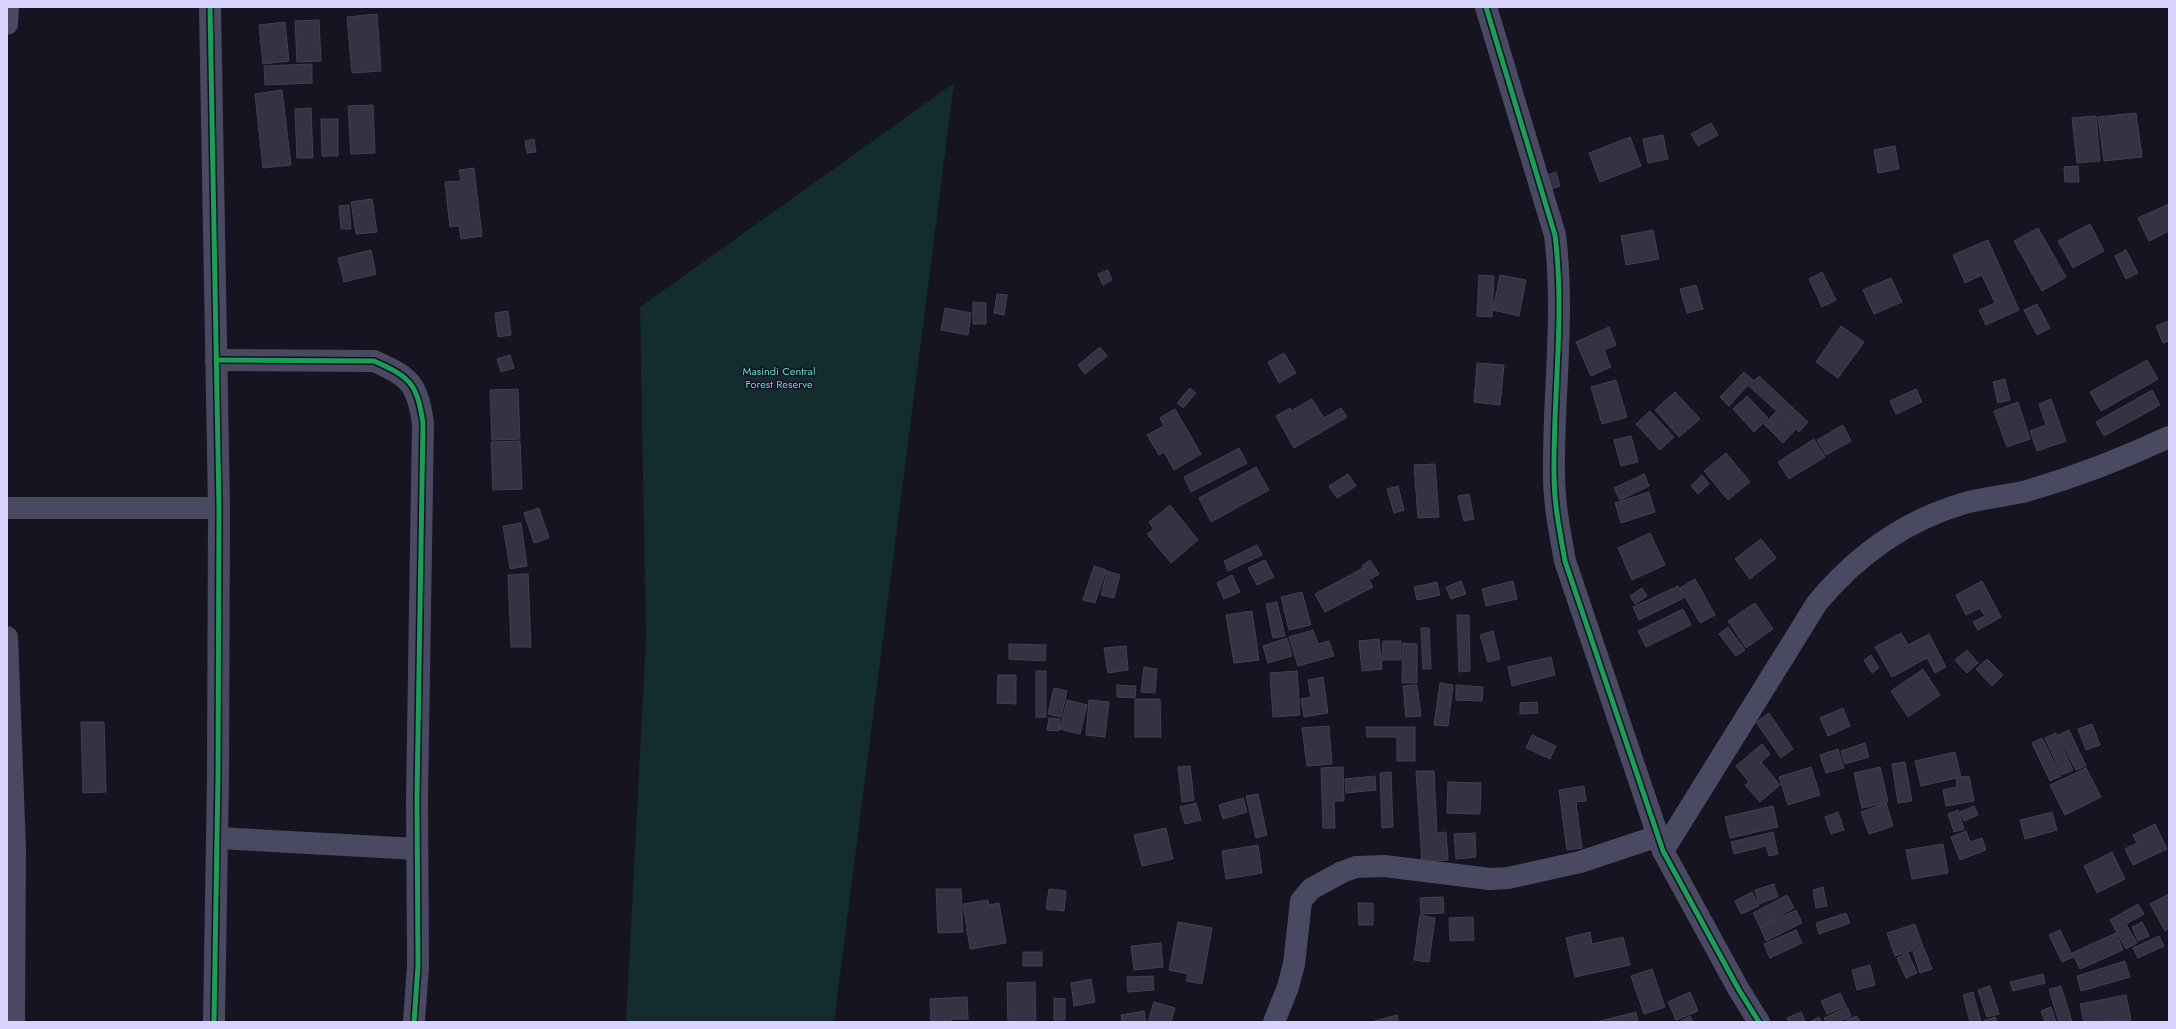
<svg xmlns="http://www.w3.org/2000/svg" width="2176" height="1029" viewBox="0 0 2176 1029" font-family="Jost,sans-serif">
	<rect width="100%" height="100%" fill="#161421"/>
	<polygon fill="#132c2d" points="954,83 834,1022 626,1022 646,638 640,307"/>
	<g fill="#343243" stroke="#433f54">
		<polygon points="377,14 381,71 352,73 347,17"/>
		<polygon points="319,20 321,61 297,62 295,21"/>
		<polygon points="285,22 289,61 263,64 259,25"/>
		<polygon points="312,64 312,83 265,85 264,66"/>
		<polygon points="282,90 291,165 263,168 255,94"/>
		<polygon points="373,105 375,153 351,154 348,106"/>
		<polygon points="311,108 313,158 297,158 295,109"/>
		<polygon points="2136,113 2142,157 2104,161 2098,117"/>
		<polygon points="2096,116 2100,161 2077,163 2072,118"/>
		<polygon points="321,119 338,119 338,156 322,156"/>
		<polygon points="1711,123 1718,135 1698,146 1691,134"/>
		<polygon points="1663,135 1668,159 1648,163 1643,139"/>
		<polygon points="1630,137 1641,166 1600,182 1589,153"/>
		<polygon points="534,139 536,152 527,153 525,141"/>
		<polygon points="1895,146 1899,169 1878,173 1874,150"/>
		<polygon points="2078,166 2079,182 2065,182 2064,167"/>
		<polygon points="474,168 482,236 461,239 459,226 450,227 445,182 461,181 459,170"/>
		<polygon points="1556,172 1560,186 1545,191 1541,177"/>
		<polygon points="372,199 377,232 356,234 351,202"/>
		<polygon points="2169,204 2169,231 2149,241 2138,218"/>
		<polygon points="349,205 351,229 341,229 339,206"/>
		<polygon points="2090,224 2104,251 2073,268 2058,241"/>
		<polygon points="2038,228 2066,277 2042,291 2014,241"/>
		<polygon points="1653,230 1659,259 1626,265 1621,236"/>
		<polygon points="1988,240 2019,310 1986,325 1979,310 1995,303 1982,275 1965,283 1953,255"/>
		<polygon points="371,250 376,274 344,282 338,258"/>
		<polygon points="2126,250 2138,273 2126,279 2115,256"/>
		<polygon points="1108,270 1112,280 1103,285 1098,274"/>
		<polygon points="1822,272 1836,300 1822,307 1809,279"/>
		<polygon points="1479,275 1494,276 1492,317 1477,316"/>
		<polygon points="1500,275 1526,280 1519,316 1493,310"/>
		<polygon points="1891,278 1902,302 1874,314 1863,290"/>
		<polygon points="1696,285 1703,309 1687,313 1680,289"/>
		<polygon points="997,294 1007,295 1004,315 994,313"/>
		<polygon points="973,302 986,303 986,324 973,324"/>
		<polygon points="2037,304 2050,328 2037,335 2024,310"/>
		<polygon points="945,308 971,313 968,335 941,330"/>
		<polygon points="508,311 511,335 498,337 495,313"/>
		<polygon points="2169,321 2169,341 2163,343 2156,326"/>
		<polygon points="1841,326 1864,342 1838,378 1816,362"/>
		<polygon points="1609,327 1616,345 1604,350 1611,367 1591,376 1576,342"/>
		<polygon points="1100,347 1107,356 1085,374 1078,365"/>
		<polygon points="1284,353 1296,373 1279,383 1268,362"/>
		<polygon points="510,355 514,368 501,372 497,359"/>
		<polygon points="2147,360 2158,379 2101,411 2090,392"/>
		<polygon points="1477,363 1504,365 1500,405 1474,402"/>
		<polygon points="1744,372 1754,381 1759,376 1808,422 1799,432 1748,385 1729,406 1720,397"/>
		<polygon points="2005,379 2010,400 1998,403 1993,382"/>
		<polygon points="1616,380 1627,417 1602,424 1591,387"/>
		<polygon points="1190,388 1196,393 1183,408 1177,403"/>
		<polygon points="518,389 520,439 492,440 490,390"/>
		<polygon points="1916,389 1922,402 1896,414 1890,401"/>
		<polygon points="2152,390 2160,405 2104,436 2096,422"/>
		<polygon points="1675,392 1700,419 1679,437 1655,410"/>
		<polygon points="1747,396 1768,418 1754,432 1733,409"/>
		<polygon points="1312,399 1324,418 1341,408 1347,417 1294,448 1276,416 1290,408 1291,411"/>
		<polygon points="2051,399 2066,441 2037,451 2030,431 2046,425 2039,404"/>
		<polygon points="2018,402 2030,439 2007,447 1994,411"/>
		<polygon points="1175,409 1201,454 1174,470 1164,452 1159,455 1147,435 1164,426 1160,418"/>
		<polygon points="1650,411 1674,437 1660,450 1636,424"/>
		<polygon points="1776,412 1795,430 1783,443 1764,424"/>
		<polygon points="1843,425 1851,441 1826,455 1817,440"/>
		<polygon points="1631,436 1638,462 1621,466 1614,440"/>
		<polygon points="1814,439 1825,457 1789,479 1778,462"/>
		<polygon points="520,441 522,489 493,490 491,442"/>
		<polygon points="1239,448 1247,463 1191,492 1184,477"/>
		<polygon points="1726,453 1750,482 1728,500 1704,471"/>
		<polygon points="1435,464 1439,517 1418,518 1414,465"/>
		<polygon points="1256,467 1269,490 1211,522 1199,498"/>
		<polygon points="1348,474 1356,486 1337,498 1329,486"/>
		<polygon points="1644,474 1649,486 1620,500 1614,488"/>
		<polygon points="1702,475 1709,484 1698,494 1691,486"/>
		<polygon points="1398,486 1404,510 1394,513 1387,489"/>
		<polygon points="1649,492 1655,512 1621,523 1615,503"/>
		<polygon points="1469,494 1474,519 1464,521 1458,496"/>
		<polygon points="1170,505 1198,540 1171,563 1147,534 1154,529 1149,522"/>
		<polygon points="539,508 549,538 534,543 524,513"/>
		<polygon points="521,523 527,566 510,569 503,526"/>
		<polygon points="1650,533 1665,565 1632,580 1618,548"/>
		<polygon points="1761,539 1776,558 1750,579 1735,559"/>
		<polygon points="1257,545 1262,555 1228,571 1224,561"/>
		<polygon points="1265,560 1274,577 1257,585 1248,568"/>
		<polygon points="1370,560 1379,574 1371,579 1362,566"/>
		<polygon points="1094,566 1106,570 1095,603 1083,600"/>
		<polygon points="1363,568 1373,587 1325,612 1315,594"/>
		<polygon points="1107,571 1120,575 1114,598 1101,595"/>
		<polygon points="528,574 531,647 511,647 508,575"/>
		<polygon points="1232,575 1240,592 1224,599 1217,583"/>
		<polygon points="1695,579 1715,615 1700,623 1680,588"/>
		<polygon points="1461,581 1466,594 1451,599 1446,587"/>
		<polygon points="1513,581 1517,599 1486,606 1482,589"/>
		<polygon points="1982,581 2001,617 1978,630 1973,622 1985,616 1980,608 1966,615 1956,595"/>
		<polygon points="1437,582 1440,595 1417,600 1414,587"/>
		<polygon points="1678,586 1684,598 1639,620 1633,607"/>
		<polygon points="1642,588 1647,596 1635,604 1630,596"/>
		<polygon points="1302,592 1311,625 1289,630 1281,597"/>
		<polygon points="1277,602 1285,636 1273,638 1266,604"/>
		<polygon points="1755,603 1773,629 1746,648 1728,621"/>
		<polygon points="1683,609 1691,625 1646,647 1638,631"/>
		<polygon points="1252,611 1259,660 1234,663 1226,615"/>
		<polygon points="1457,615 1469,615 1470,671 1459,672"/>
		<polygon points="1728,627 1745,650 1736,656 1719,634"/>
		<polygon points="1421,628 1429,628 1431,669 1423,669"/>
		<polygon points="1313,630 1318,644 1329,641 1334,656 1298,666 1289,637"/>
		<polygon points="1493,631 1500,659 1488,662 1480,635"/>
		<polygon points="1901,633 1908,645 1929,634 1946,667 1935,673 1927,658 1892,677 1875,647"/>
		<polygon points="1287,638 1292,656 1268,663 1263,646"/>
		<polygon points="1379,639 1382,669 1362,671 1359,641"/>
		<polygon points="1383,641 1401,641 1401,660 1382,660"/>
		<polygon points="1403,643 1417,644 1417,683 1402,683"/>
		<polygon points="1009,644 1046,645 1045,661 1009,659"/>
		<polygon points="1126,646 1128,670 1108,673 1104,648"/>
		<polygon points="1967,650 1978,663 1967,673 1955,660"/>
		<polygon points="1871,655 1879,668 1872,673 1864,660"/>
		<polygon points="1551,657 1555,675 1512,686 1508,667"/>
		<polygon points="1987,659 2003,675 1992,686 1976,669"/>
		<polygon points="1144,667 1157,669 1155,693 1141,692"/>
		<polygon points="1923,669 1940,695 1908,717 1891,691"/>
		<rect x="1036" y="671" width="10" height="46"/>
		<polygon points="1297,671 1300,715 1273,717 1270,673"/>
		<polygon points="998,675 1016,675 1016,704 997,703"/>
		<polygon points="1323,677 1328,713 1304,717 1301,699 1311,697 1308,680"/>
		<polygon points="1440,683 1453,685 1448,726 1434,725"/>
		<polygon points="1117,685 1136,686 1135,698 1117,697"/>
		<polygon points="1417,685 1421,716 1406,717 1403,686"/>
		<polygon points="1456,685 1483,687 1482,701 1456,700"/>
		<polygon points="1054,688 1067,691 1061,717 1048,714"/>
		<polygon points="1135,699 1160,699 1161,737 1135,737"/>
		<polygon points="1067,700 1087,705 1080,734 1060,729"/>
		<polygon points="1089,700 1109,702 1105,737 1086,735"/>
		<polygon points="1537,702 1538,713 1520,714 1520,703"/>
		<polygon points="1843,708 1850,726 1828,736 1820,718"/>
		<polygon points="1769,713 1793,749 1781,758 1756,722"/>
		<polygon points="1049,718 1060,719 1059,731 1047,730"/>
		<polygon points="81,722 104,722 106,792 83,793"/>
		<polygon points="2092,724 2100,745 2086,750 2078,729"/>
		<polygon points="1329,726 1332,764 1307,766 1302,728"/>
		<polygon points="1366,727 1415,727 1415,761 1397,761 1397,737 1367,737"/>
		<polygon points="2069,730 2086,766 2076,770 2058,735"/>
		<polygon points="2056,733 2073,770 2062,775 2045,738"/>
		<polygon points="1532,735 1556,746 1550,759 1526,748"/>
		<polygon points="2042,738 2061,776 2050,781 2032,743"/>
		<polygon points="1865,743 1869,757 1845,764 1841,751"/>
		<polygon points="1762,744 1770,754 1761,762 1780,785 1760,802 1745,785 1749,782 1736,766"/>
		<polygon points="1838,749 1844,768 1826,773 1820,755"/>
		<polygon points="1955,752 1961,777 1921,786 1915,761"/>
		<polygon points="1905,762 1912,801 1898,803 1892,764"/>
		<polygon points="1190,766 1194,800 1182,802 1178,767"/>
		<polygon points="1343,767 1344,801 1334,801 1335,828 1323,828 1321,768"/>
		<polygon points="1811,767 1820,795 1788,805 1779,777"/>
		<polygon points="1880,767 1888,802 1862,808 1854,773"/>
		<polygon points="2086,768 2101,797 2065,815 2050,785"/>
		<polygon points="1416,771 1434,771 1437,833 1446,832 1448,860 1422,862"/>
		<polygon points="1391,772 1393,827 1382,828 1380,773"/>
		<polygon points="1375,776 1376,790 1346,793 1345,779"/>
		<polygon points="1969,776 1974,801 1946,806 1943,790 1957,787 1956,778"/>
		<polygon points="1448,782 1481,783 1480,814 1447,813"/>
		<polygon points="1584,786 1586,801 1576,802 1582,848 1567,850 1559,790"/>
		<polygon points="1258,794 1267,835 1256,838 1246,796"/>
		<polygon points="1243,798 1247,812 1223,819 1219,805"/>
		<polygon points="1196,803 1201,820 1185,824 1180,807"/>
		<polygon points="1886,803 1893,826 1869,834 1861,812"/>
		<polygon points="1773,806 1778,827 1730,838 1725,817"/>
		<polygon points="1974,806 1978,815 1964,821 1960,812"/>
		<polygon points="1958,810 1964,829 1954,832 1948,814"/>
		<polygon points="1838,812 1844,830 1831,834 1825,817"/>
		<polygon points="2052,812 2057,830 2025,839 2020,820"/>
		<polygon points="2155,824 2167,849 2133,865 2125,849 2137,843 2133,835"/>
		<polygon points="1166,828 1173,859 1142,866 1134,835"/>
		<polygon points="1966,831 1970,842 1982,838 1986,850 1960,860 1951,837"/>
		<polygon points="1773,832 1778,854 1769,856 1766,846 1734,854 1731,842"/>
		<polygon points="1475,833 1476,857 1456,859 1454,834"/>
		<polygon points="1943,844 1948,873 1912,879 1906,850"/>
		<polygon points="1258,845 1262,873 1226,879 1222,851"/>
		<polygon points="2112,852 2125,879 2097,893 2084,866"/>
		<polygon points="1774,884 1778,897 1759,904 1755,890"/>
		<polygon points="1823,887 1827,906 1816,908 1813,890"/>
		<polygon points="936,889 961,889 963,932 938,933"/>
		<polygon points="1049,889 1066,891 1064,911 1046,909"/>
		<polygon points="1752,892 1759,906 1741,914 1735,901"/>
		<polygon points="2169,894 2169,929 2165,931 2150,904"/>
		<polygon points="1787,895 1794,908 1760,927 1753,913"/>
		<polygon points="1443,897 1444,913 1421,914 1420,898"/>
		<polygon points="988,900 989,905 999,903 1006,943 970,949 963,904"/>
		<polygon points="1358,903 1373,903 1373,925 1359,925"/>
		<polygon points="2138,904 2144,914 2126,924 2137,943 2126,949 2110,920"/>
		<polygon points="1796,910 1802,923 1766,941 1760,927"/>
		<polygon points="1846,913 1850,923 1819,934 1816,923"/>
		<polygon points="1420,915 1435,918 1429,962 1414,960"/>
		<polygon points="1473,917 1474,940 1450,941 1449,918"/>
		<polygon points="1178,922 1212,928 1202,984 1186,981 1188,974 1169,970"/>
		<polygon points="2142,922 2149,936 2138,941 2132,927"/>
		<polygon points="1915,924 1923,947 1895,956 1887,933"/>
		<polygon points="1796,930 1802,943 1770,958 1764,944"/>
		<polygon points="2060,930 2073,957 2062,962 2049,935"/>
		<polygon points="1590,932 1592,944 1623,937 1630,965 1575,977 1566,938"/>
		<polygon points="2116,933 2123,950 2080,969 2072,953"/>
		<polygon points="2159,936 2164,946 2138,958 2133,948"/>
		<polygon points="1161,943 1163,967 1134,970 1131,946"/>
		<polygon points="1924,948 1932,969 1920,973 1913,952"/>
		<rect x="1023" y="952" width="19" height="14"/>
		<polygon points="1908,953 1917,973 1906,978 1897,958"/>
		<polygon points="2125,961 2130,977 2081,991 2077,976"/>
		<polygon points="1870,965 1875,985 1857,990 1852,970"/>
		<polygon points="1652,969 1665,1007 1644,1014 1631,976"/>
		<polygon points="2043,974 2045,983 2013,991 2010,982"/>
		<polygon points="1153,976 1154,990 1128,992 1127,977"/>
		<polygon points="1091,979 1095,1002 1074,1006 1071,983"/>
		<polygon points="1035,982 1036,1022 1008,1022 1007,983"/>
		<polygon points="1990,986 1999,1014 1987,1017 1978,990"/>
		<polygon points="2061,986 2072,1022 2059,1022 2049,989"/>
		<polygon points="1690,992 1698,1011 1676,1020 1668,1002"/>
		<polygon points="1973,992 1981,1022 1970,1022 1963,995"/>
		<polygon points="1840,993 1846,1006 1827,1014 1821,1001"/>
		<polygon points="2126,995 2131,1020 2084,1022 2080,1004"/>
		<polygon points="967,997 968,1019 951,1019 952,1022 931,1022 930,999"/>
		<polygon points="1054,998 1065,999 1065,1020 1054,1020"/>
		<polygon points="1154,1002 1175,1008 1171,1022 1148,1022"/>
		<polygon points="1847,1007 1851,1016 1838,1022 1826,1022 1824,1018"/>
		<polygon points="2051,1007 2056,1022 2045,1022 2041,1011"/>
		<polygon points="1144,1011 1146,1022 1122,1022 1121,1015"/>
		<polygon points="1636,1012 1638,1022 1596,1022"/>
		<polygon points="1801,1012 1805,1021 1789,1022 1787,1018"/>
		<polygon points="1397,1015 1399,1022 1371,1022"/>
		<polygon points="1690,1016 1693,1022 1679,1022"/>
		<polygon points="1857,1016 1860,1022 1847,1022 1846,1020"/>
		<polygon points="1819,1017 1822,1022 1810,1022"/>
		<polygon points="1995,1017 1997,1022 1983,1022 1983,1021"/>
	</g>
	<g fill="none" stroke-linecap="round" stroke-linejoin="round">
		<g stroke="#4a4962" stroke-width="22">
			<polyline points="210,7 219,508 218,776 214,1022"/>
			<path d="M1486,7l69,228c10,80 -2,160 -1,239 0,30 6,59 11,87l98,290 76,139 20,32"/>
			<polyline points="7,24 8,7"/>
			<path d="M216,360l158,1c36,16 43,22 49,62l-6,374 1,169 -4,56"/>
			<polyline points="7,508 219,508"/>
			<polyline points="7,637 15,849 14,1022"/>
			<polyline points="218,838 417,849"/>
			<path d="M1663,851l154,-248c39,-47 89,-83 148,-100 22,-6 44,-7 65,-13 48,-14 94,-32 139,-53"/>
			<polyline points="1274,1022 1288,987 1294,964 1301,901 1311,889 1342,872 1356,867 1384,866 1490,879 1508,878 1580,862 1658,836"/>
		</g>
		<g stroke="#130f26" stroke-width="8">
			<g id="cycleway">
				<polyline points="210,7 219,508 218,776 214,1022"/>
				<path d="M1486,7l69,228c10,80 -2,160 -1,239 0,30 6,59 11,87l98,290 76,139 20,32"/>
				<path d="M216,360l158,1c36,16 43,22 49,62l-6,374 1,169 -4,56"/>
			</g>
		</g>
		<use href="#cycleway" stroke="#1a9f57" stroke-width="5"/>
	</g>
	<g text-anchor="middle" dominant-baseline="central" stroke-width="3" stroke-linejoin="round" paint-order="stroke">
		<g font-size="11" fill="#5fe0c0" stroke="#130f26">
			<text x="779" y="371">Masindi Central<tspan x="779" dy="13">Forest Reserve</tspan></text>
		</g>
	</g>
	<rect width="2176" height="1029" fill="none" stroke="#d9d4ff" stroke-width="16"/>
</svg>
